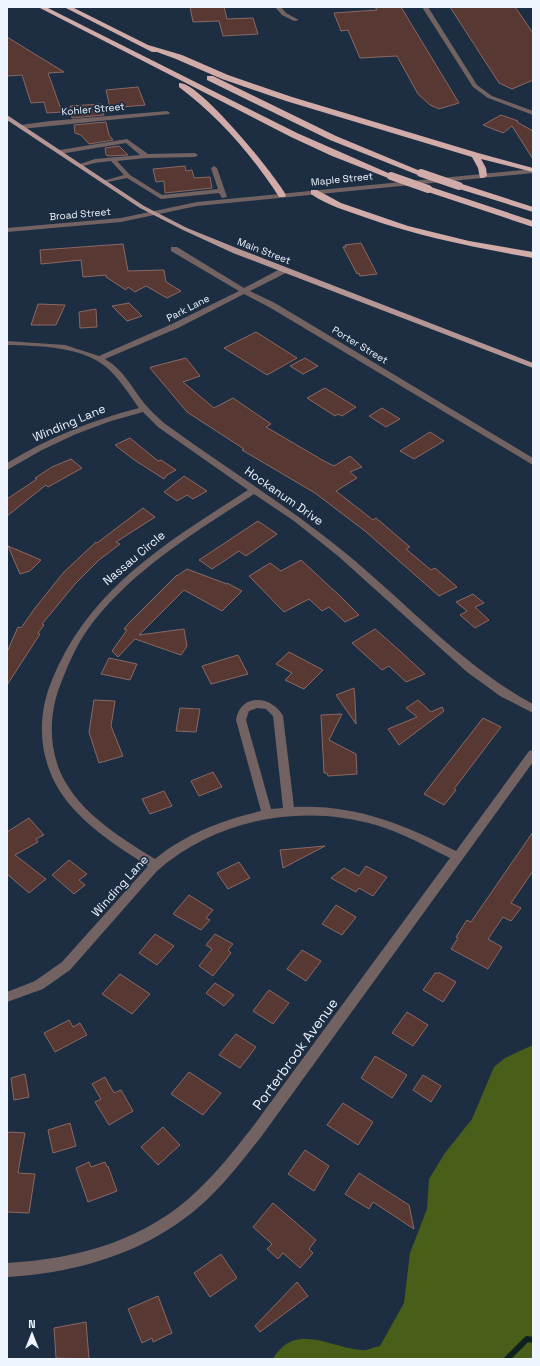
<svg xmlns="http://www.w3.org/2000/svg" width="540" height="1366" viewBox="0 0 540 1366" font-family="'Space Grotesk',sans-serif">
	<rect width="100%" height="100%" fill="#1d2e43"/>
	<path fill="#485e19" d="M533,1045v314h-260c22,-38 57,-11 88,-9 6,1 13,-3 19,-4l24,-43 6,-50 17,-44 2,-30 16,-26 27,-34 22,-52 11,-9z"/>
	<g fill="none" stroke-linecap="round" stroke-linejoin="round">
		<polyline stroke="#0e2020" stroke-width="6" points="507,1359 527,1339 533,1340"/>
	</g>
	<g fill="#573833" stroke="#8a6863">
		<polygon points="190,7 224,7 227,19 253,18 258,34 223,36 219,21 193,22"/>
		<polygon points="375,7 401,7 459,103 439,109 430,105 418,94 397,56 360,58 348,30 341,31 334,13 377,10"/>
		<polygon points="450,7 515,7 533,33 533,80 512,89 499,83"/>
		<polygon points="7,37 64,72 48,73 62,112 47,113 44,102 31,103 22,75 7,76"/>
		<polygon points="138,87 145,105 110,108 106,90"/>
		<polygon points="101,104 104,115 72,118 70,106"/>
		<polygon points="501,115 518,121 517,122 533,131 533,159 512,126 503,133 483,125"/>
		<polygon points="106,122 109,135 113,140 89,144 81,135 75,133 74,125"/>
		<polygon points="119,146 128,155 109,156 106,155 105,148"/>
		<polygon points="185,166 186,171 192,170 194,178 210,177 212,188 165,193 164,181 156,182 153,169"/>
		<polygon points="361,243 377,274 360,276 359,273 357,274 343,247 346,247 345,245"/>
		<polygon points="123,244 128,271 164,270 166,282 181,291 167,298 146,286 135,292 128,287 126,290 106,277 106,275 83,277 81,260 41,264 40,250"/>
		<polygon points="129,303 142,316 127,321 112,306"/>
		<polygon points="38,304 65,305 56,325 31,325"/>
		<polygon points="96,309 97,327 80,328 79,312"/>
		<polygon points="256,332 297,358 267,375 224,348"/>
		<polygon points="186,358 200,376 183,382 214,408 233,398 271,424 266,427 324,461 334,466 350,456 362,467 350,472 357,478 336,491 373,520 376,518 410,547 406,549 431,570 435,568 457,587 439,596 365,531 315,493 242,450 244,449 187,412 150,368 151,367"/>
		<polygon points="305,358 318,366 303,374 290,366"/>
		<polygon points="325,388 356,407 342,416 338,414 335,416 307,398"/>
		<polygon points="382,408 400,419 386,427 369,416"/>
		<polygon points="430,432 444,441 414,459 400,451"/>
		<polygon points="130,438 158,461 161,460 176,470 167,475 164,479 133,459 115,445"/>
		<polygon points="71,459 82,468 48,487 46,485 7,516 7,499 37,479 35,478 52,467"/>
		<polygon points="184,476 207,491 193,499 187,495 177,501 164,492"/>
		<polygon points="143,508 155,517 116,542 120,544 99,560 75,584 42,624 44,625 38,633 40,634 7,685 7,652 18,627 21,628 35,608 64,572 96,542 97,543"/>
		<polygon points="258,521 277,534 246,556 239,551 212,569 199,560"/>
		<polygon points="8,546 41,560 30,571 20,574"/>
		<polygon points="301,560 340,596 359,615 345,622 329,607 322,611 309,599 284,612 249,576 270,563 281,571"/>
		<polygon points="187,569 227,584 227,583 242,591 222,611 184,590 139,635 184,629 187,646 181,655 135,639 118,657 112,651 127,630 124,629 130,622 177,575 177,576"/>
		<polygon points="473,594 484,603 475,607 489,620 475,628 460,615 467,611 456,602"/>
		<polygon points="375,629 400,651 425,674 406,682 389,666 382,670 352,643"/>
		<polygon points="289,652 323,670 304,689 285,680 292,673 276,664"/>
		<polygon points="238,655 248,674 211,684 202,666"/>
		<polygon points="109,658 137,664 130,680 101,674"/>
		<polygon points="354,688 355,699 356,724 336,695"/>
		<polygon points="94,700 115,701 111,726 123,756 99,763 89,732"/>
		<polygon points="418,700 431,712 442,707 444,711 399,745 388,729 417,717 406,708"/>
		<polygon points="180,708 200,709 196,732 176,731"/>
		<polygon points="342,714 329,740 356,754 357,774 328,776 327,773 324,773 321,715"/>
		<polygon points="483,718 501,727 454,789 456,790 444,805 424,794"/>
		<polygon points="213,772 222,787 199,796 191,781"/>
		<polygon points="164,791 172,806 150,814 142,799"/>
		<polygon points="29,818 44,835 36,839 38,842 15,855 46,879 29,893 7,874 7,832"/>
		<polygon points="533,832 533,871 511,903 521,908 511,921 503,917 488,939 502,947 488,969 451,949 458,938 456,937 467,920 471,922"/>
		<polygon points="325,846 283,868 280,850"/>
		<polygon points="69,860 87,874 79,880 85,885 74,894 52,875"/>
		<polygon points="239,862 250,878 228,889 217,873"/>
		<polygon points="366,866 387,877 373,896 359,888 356,892 331,878 344,868 359,876"/>
		<polygon points="189,895 213,910 206,918 210,920 201,930 173,914"/>
		<polygon points="336,905 356,917 342,935 322,924"/>
		<polygon points="155,934 174,946 157,965 139,953"/>
		<polygon points="215,934 233,944 228,950 231,953 213,976 199,966 212,949 206,945"/>
		<polygon points="302,950 321,961 306,981 287,969"/>
		<polygon points="435,973 440,973 456,982 443,1002 423,990"/>
		<polygon points="120,974 150,994 132,1014 102,994"/>
		<polygon points="215,983 234,995 224,1006 206,993"/>
		<polygon points="269,990 289,1003 273,1024 253,1011"/>
		<polygon points="407,1012 428,1025 413,1046 392,1033"/>
		<polygon points="69,1020 73,1027 80,1023 87,1035 55,1052 44,1033"/>
		<polygon points="236,1034 256,1047 240,1068 219,1055"/>
		<polygon points="375,1056 407,1075 392,1098 361,1078"/>
		<polygon points="189,1072 221,1093 203,1115 171,1094"/>
		<polygon points="25,1074 29,1097 14,1100 11,1078"/>
		<polygon points="423,1075 441,1086 431,1102 413,1090"/>
		<polygon points="105,1077 114,1093 121,1090 133,1111 109,1125 95,1102 101,1099 92,1084"/>
		<polygon points="343,1103 373,1122 358,1145 327,1125"/>
		<polygon points="70,1123 76,1146 53,1153 48,1130"/>
		<polygon points="163,1127 180,1145 158,1165 141,1147"/>
		<polygon points="10,1132 25,1133 18,1173 35,1174 29,1213 7,1212 7,1133"/>
		<polygon points="305,1150 329,1166 314,1191 288,1174"/>
		<polygon points="89,1162 91,1167 105,1162 107,1167 108,1166 117,1191 88,1202 76,1168"/>
		<polygon points="359,1173 409,1205 414,1229 373,1202 369,1209 345,1194"/>
		<polygon points="273,1203 316,1240 309,1249 313,1253 300,1268 283,1253 278,1259 267,1249 272,1244 253,1227"/>
		<polygon points="221,1254 237,1278 210,1297 194,1273"/>
		<polygon points="297,1282 308,1296 260,1332 255,1326"/>
		<polygon points="158,1296 172,1333 153,1342 152,1338 142,1343 128,1309"/>
		<polygon points="86,1322 89,1359 56,1358 54,1328"/>
	</g>
	<g fill="none" stroke-linecap="round" stroke-linejoin="round">
		<g fill="#726261" fill-rule="evenodd">
			<polygon points="275,7 281,7 286,13 299,20 294,21 282,15"/>
			<polygon points="422,7 428,7 477,85 492,96 533,111 533,115 488,98 473,87"/>
			<polygon points="167,111 170,113 169,114 21,129 18,127 21,125 50,121"/>
			<polygon points="127,139 148,154 195,153 198,155 195,157 146,158 117,161 130,175 162,195 218,189 211,168 214,166 217,168 227,197 222,198 219,193 161,199 127,178 103,183 103,181 124,175 111,161 95,163 80,167 77,165 95,159 140,155 126,143 60,154 57,152 60,150"/>
			<polygon points="533,169 533,173 197,206 121,222 7,232 7,228 121,218 197,202"/>
			<path d="M171,247h6l67,41 38,-20h6v4l-38,19 25,12 258,155v7l-264,-158 -25,-13 -66,34 -73,31c18,10 27,29 39,44 6,7 13,14 20,20 60,44 121,81 179,128 63,51 118,114 190,153v9l-33,-17 -33,-24 -129,-116 -44,-35 -40,-27c-60,39 -124,77 -166,135 -12,17 -20,36 -27,54 -13,32 -13,70 5,100 20,34 57,56 89,76 30,-25 68,-39 106,-48l-25,-91c4,-27 36,-25 47,-4l11,91c61,-3 109,17 162,44l73,-100 4,-1v12l-272,375c-19,24 -38,49 -61,69 -54,47 -123,67 -193,71v-14c71,-4 140,-23 192,-74 20,-19 36,-40 52,-60l199,-271c-24,-12 -48,-25 -74,-33 -75,-22 -160,-6 -219,46l-87,99 -27,19 -36,13v-10l28,-11 27,-19 86,-96c-33,-21 -68,-43 -89,-76 -21,-35 -22,-74 -7,-110 37,-92 117,-139 196,-190l-90,-63 -15,-15 -32,9 -35,13 -34,16 -35,20v-7c41,-25 85,-43 132,-55 -10,-14 -20,-30 -33,-41 -25,-21 -68,-21 -99,-22v-4l58,4 34,11 73,-32 67,-33 -68,-40zM257,708l9,1 7,7 10,92 -12,1 -25,-89 3,-9z"/>
		</g>
		<polygon fill="#b69694" fill-rule="evenodd" points="7,115 144,206 187,228 239,249 533,363 533,368 233,253 183,230 140,208 7,120"/>
		<g fill="#d0aba8" fill-rule="evenodd">
			<polygon points="38,7 46,7 297,133 395,176 391,178 388,178 332,156 291,137"/>
			<polygon points="64,7 72,7 148,45 182,55 228,75 292,97 478,153 533,168 533,172 481,159 486,168 487,176 483,178 480,178 478,168 472,157 286,101 222,79 176,59 157,52 152,52"/>
			<polygon points="207,76 213,76 336,136 425,173 421,175 418,175 330,140 207,80"/>
			<path d="M179,83c19,-3 97,93 107,112l-1,2h-6c-27,-42 -60,-80 -100,-110z"/>
			<polygon points="456,184 462,184 533,207 533,212 456,188"/>
			<polygon points="425,187 431,187 533,221 533,227 425,191"/>
			<path d="M311,190h6l24,13 67,23 61,15 64,11v6c-56,-10 -112,-21 -166,-40 -19,-7 -39,-12 -56,-24z"/>
		</g>
		<g stroke="#d0aba8" stroke-width="8">
			<polyline points="421,173 459,186"/>
			<polyline points="391,176 428,189"/>
		</g>
	</g>
	<g text-anchor="middle" dominant-baseline="central" stroke-width="3.5" stroke-linejoin="round" paint-order="stroke">
		<g font-size="10" fill="#eef5fe" stroke="#1d2e43">
			<text transform="translate(93 109) rotate(-5)">Kohler Street</text>
			<text transform="translate(342 179) rotate(-6)">Maple Street</text>
			<text transform="translate(80 214) rotate(-5)">Broad Street</text>
			<text transform="translate(264 251) rotate(21)">Main Street</text>
			<text transform="translate(188 308) rotate(-27)">Park Lane</text>
			<text transform="translate(360 345) rotate(31)">Porter Street</text>
		</g>
		<g font-size="12" fill="#eef5fe" stroke="#1d2e43">
			<text transform="translate(69 423) rotate(-23)">Winding Lane</text>
			<text transform="translate(284 496) rotate(35)">Hockanum Drive</text>
			<text transform="translate(134 558) rotate(-40)">Nassau Circle</text>
			<text transform="translate(120 886) rotate(-48)">Winding Lane</text>
		</g>
		<g font-size="14" fill="#eef5fe" stroke="#1d2e43">
			<text transform="translate(295 1054) rotate(-54)">Porterbrook Avenue</text>
		</g>
	</g>
	<rect width="540" height="1366" fill="none" stroke="#eef5fe" stroke-width="16"/>
	<g transform="translate(32 1334)" stroke="#1d2e43" stroke-width="3" paint-order="stroke">
	<path d="M0-3L7 15L0 10L-7 15Z" fill="#eef5fe"/>
	<text y="-6" font-size="11" font-weight="bold" text-anchor="middle" fill="#eef5fe">N</text>
	</g>
</svg>
